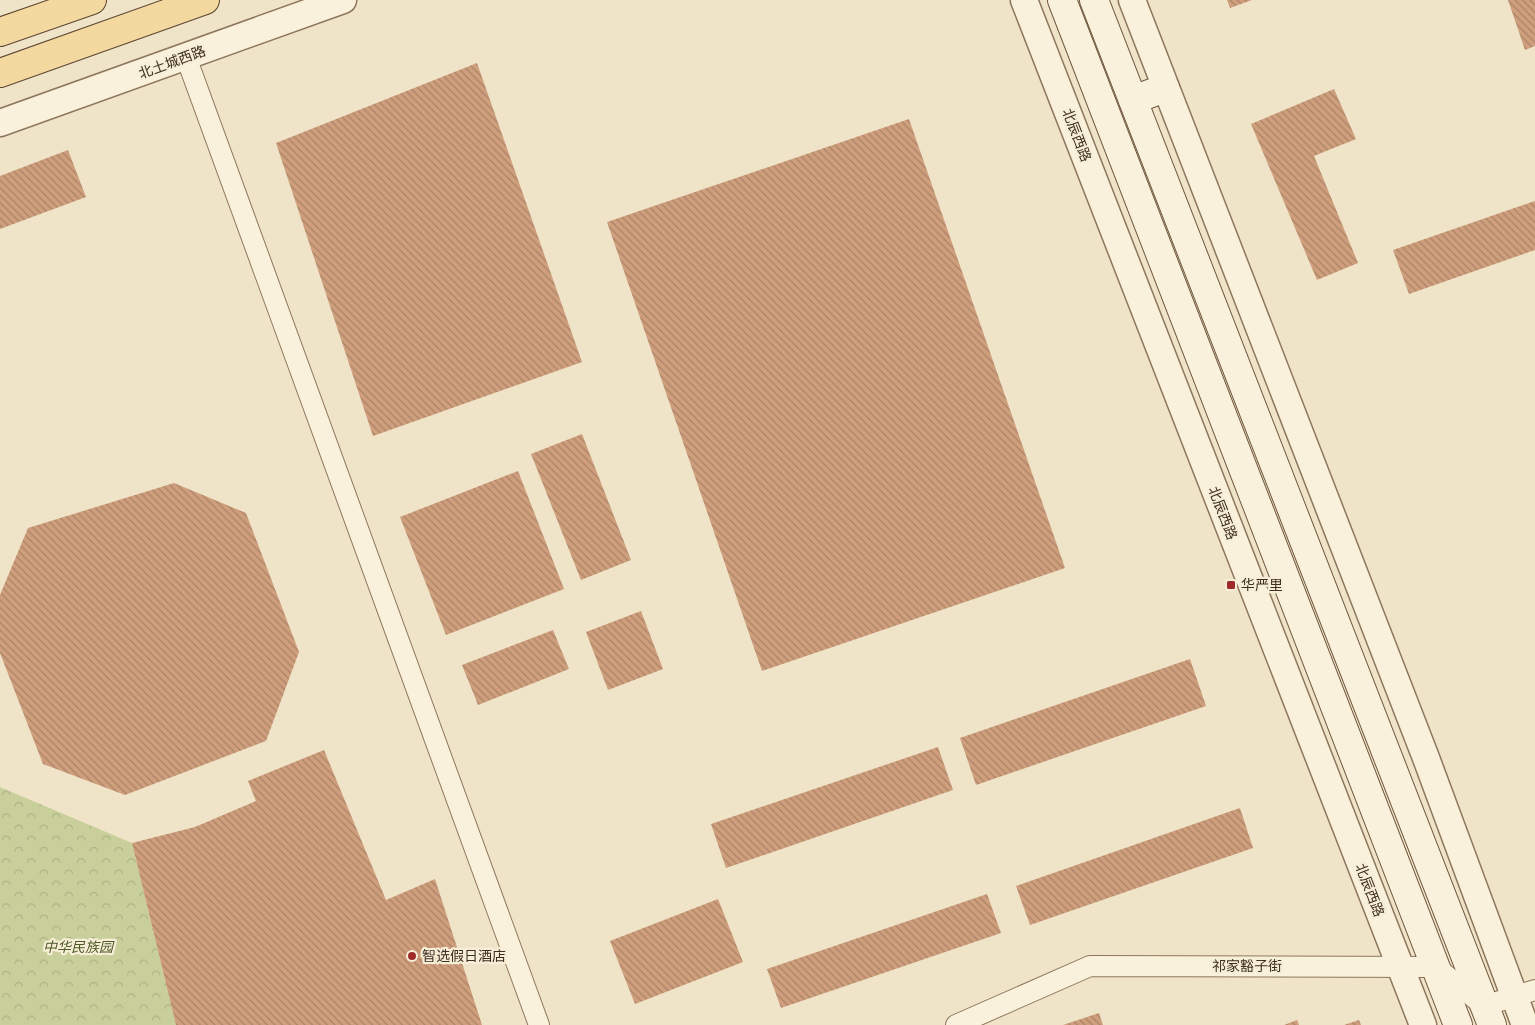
<svg xmlns="http://www.w3.org/2000/svg" width="1535" height="1025" viewBox="0 0 1535 1025" font-family="'Libre Baskerville','Noto Sans SC',serif">
	<defs>
		<pattern id="forest-crowns" width="20" height="18" patternUnits="userSpaceOnUse" patternTransform="scale(1.25)"><rect width="20" height="18" fill="#c9cf9b"/><path d="M2 6a3 3 0 1 1 6 0M12 15a3 3 0 1 1 6 0" fill="none" stroke="#aeb285"/></pattern>
		<pattern id="building-back-hatch" width="6" height="6" patternUnits="userSpaceOnUse" patternTransform="scale(1.25)"><rect width="6" height="6" fill="#cf9f7d"/><path d="M-1 5l2 2M0 0l6 6M5-1l2 2" fill="none" stroke="#a98266"/></pattern>
	</defs>
	<rect width="100%" height="100%" fill="#f0e4c8"/>
	<polygon fill="url(#forest-crowns)" points="0,787 132,843 176,1025 0,1025"/>
	<g fill="url(#building-back-hatch)">
		<polygon points="1227,0 1252,0 1230,8"/>
		<polygon points="1508,0 1535,0 1535,46 1525,50"/>
		<polygon points="477,63 582,362 373,436 276,143"/>
		<polygon points="1334,89 1356,139 1314,156 1358,263 1317,280 1251,124"/>
		<polygon points="909,119 1065,568 762,671 607,222"/>
		<polygon points="68,150 86,197 0,229 0,176"/>
		<polygon points="1535,201 1535,250 1409,294 1393,250"/>
		<polygon points="582,434 631,560 581,580 531,454"/>
		<polygon points="518,471 564,589 446,635 400,517"/>
		<polygon points="174,483 246,513 299,652 266,741 125,795 43,764 0,653 0,595 28,528"/>
		<polygon points="641,611 663,669 608,690 586,632"/>
		<polygon points="553,630 569,669 478,705 462,665"/>
		<polygon points="1190,659 1206,706 976,785 960,738"/>
		<polygon points="938,747 953,790 726,868 711,824"/>
		<polygon points="324,750 386,900 435,879 482,1025 176,1025 132,843 195,827 256,801 248,781"/>
		<polygon points="1240,808 1253,848 1030,925 1016,886"/>
		<polygon points="987,894 1001,933 781,1008 767,969"/>
		<polygon points="718,899 743,962 635,1004 610,941"/>
		<polygon points="1099,1013 1103,1025 1063,1025"/>
		<polygon points="1297,1020 1299,1025 1284,1025"/>
		<polygon points="1359,1020 1361,1025 1344,1025"/>
	</g>
	<g fill="none" stroke-linecap="round" stroke-linejoin="round">
		<g stroke="#8d765c" stroke-width="22">
			<g id="minor">
				<polyline points="186,57 539,1025"/>
				<polyline points="956,1025 1090,966 1436,967 1484,1006 1535,990"/>
			</g>
		</g>
		<g stroke="#8d765c" stroke-width="29">
			<g id="tertiary">
				<polyline points="1024,0 1423,1025"/>
				<polyline points="1132,0 1426,758 1525,1025"/>
				<polyline points="0,123 343,0"/>
			</g>
		</g>
		<g stroke="#6f573f" stroke-width="30">
			<g id="secondary">
				<polyline points="1062,0 1458,1025"/>
				<polyline points="1094,0 1492,1025"/>
				<polyline points="1133,100 1165,88"/>
			</g>
		</g>
		<g stroke="#5b4430" stroke-width="30">
			<g id="primary">
				<polyline points="0,32 92,0"/>
				<polyline points="0,73 205,0"/>
			</g>
		</g>
		<use href="#minor" stroke="#faf1dc" stroke-width="20"/>
		<use href="#tertiary" stroke="#faf1dc" stroke-width="26"/>
		<use href="#secondary" stroke="#faf1dc" stroke-width="28"/>
		<use href="#primary" stroke="#f3d9a0" stroke-width="28"/>
	</g>
	<g fill="#9e2a2b" stroke="#f7eed8" stroke-width="2">
		<rect x="1226" y="580" width="10" height="10" rx="2.5"/>
		<circle cx="412" cy="956" r="5"/>
	</g>
	<g text-anchor="middle" dominant-baseline="central" stroke-width="4.5" stroke-linejoin="round" paint-order="stroke">
		<g font-size="14" fill="#3d2e20" stroke="#f7eed8">
			<text transform="translate(172 62) rotate(-20)">北土城西路</text>
			<text transform="translate(1077 135) rotate(69)">北辰西路</text>
			<text transform="translate(1223 513) rotate(69)">北辰西路</text>
			<text transform="translate(1370 890) rotate(69)">北辰西路</text>
			<text x="1247" y="966">祁家豁子街</text>
		</g>
		<g font-size="14" fill="#3d2e20" stroke="#f7eed8" text-anchor="start">
			<text x="1241" y="585">华严里</text>
			<text x="422" y="956">智选假日酒店</text>
		</g>
		<g font-size="14" font-style="italic" fill="#4d5a26" stroke="#f7eed8">
			<text x="78" y="947">中华民族园</text>
		</g>
	</g>
</svg>
